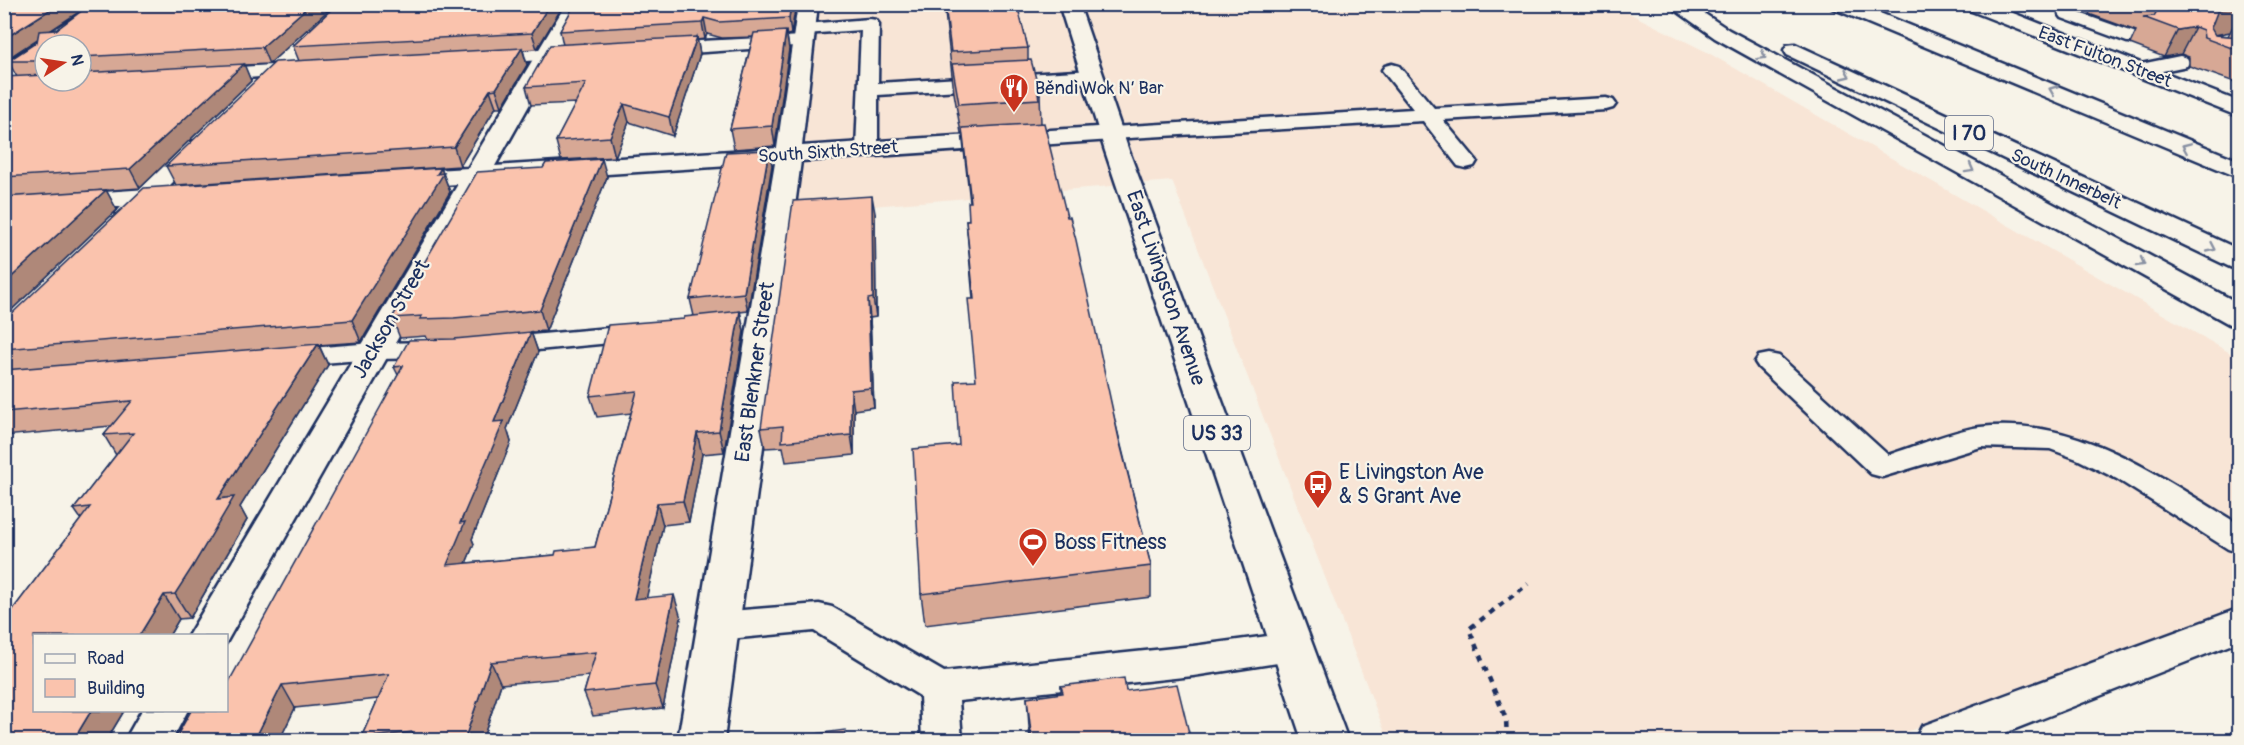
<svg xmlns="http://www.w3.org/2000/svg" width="2244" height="745" viewBox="0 0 2244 745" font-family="Pangolin,sans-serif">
	<rect width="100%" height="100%" fill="#f7f3e8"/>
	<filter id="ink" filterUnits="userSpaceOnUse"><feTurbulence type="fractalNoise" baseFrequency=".0167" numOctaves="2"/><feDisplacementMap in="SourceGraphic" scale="12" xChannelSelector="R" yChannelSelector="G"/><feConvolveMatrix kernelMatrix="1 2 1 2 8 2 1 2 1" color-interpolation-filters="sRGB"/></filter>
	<g filter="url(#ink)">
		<polygon fill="#f8e5d6" points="814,5 1613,5 1705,51 2239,358 2239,619 1882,740 1388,740 1172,181 788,213"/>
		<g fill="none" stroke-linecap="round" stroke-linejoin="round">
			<g stroke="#1b2f5e" stroke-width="5">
				<g id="service">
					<polygon points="2068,9 2139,34 2142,38 2139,42 2127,42 2062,18 2059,14 2062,10"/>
					<polygon points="870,19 876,20 879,24 878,83 1093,70 1100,72 1103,76 1100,80 1093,82 878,95 878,149 875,154 867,155 859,154 856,149 861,30 805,34 799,33 796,29 799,25 805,24"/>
					<polygon points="803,36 809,37 812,41 809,45 661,55 655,53 652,49 655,45 661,43"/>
					<polygon points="573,47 580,49 582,53 580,57 488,64 481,62 479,58 481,54 488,52"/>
					<polygon points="2180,56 2187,58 2189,62 2187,66 2138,76 2131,74 2128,70 2131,66"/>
					<polygon points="304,63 311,65 313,69 311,73 209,81 202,79 199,75 202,71 209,69"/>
					<polygon points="1392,64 1399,66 1434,108 1606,98 1613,100 1616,104 1613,108 1606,110 1443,120 1477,161 1474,166 1466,168 1458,166 1423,121 1112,139 1105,137 1102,133 1105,129 1112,127 1413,109 1382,70 1385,66"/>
					<polygon points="196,141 204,142 207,147 204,152 136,218 128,220 120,218 116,213 120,208 188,142"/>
					<polygon points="642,325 652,327 656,333 652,339 497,354 487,352 483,346 487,340 497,338"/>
					<polygon points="442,342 452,344 456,350 452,356 442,358 373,359 285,366 275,364 271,358 275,352 285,350 373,343"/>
					<path d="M1769,354l10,2 109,99c26,-8 66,-25 92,-28 100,-11 178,49 260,98v28l-12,-4 -111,-70 -40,-20 -27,-10 -69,-2 -99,30 -11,-3 -112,-106 -4,-6 4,-6z"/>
					<polygon points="819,604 832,607 944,672 1193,646 1291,633 1304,637 1310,647 1304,657 1291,661 1193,676 959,701 962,740 922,740 920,696 814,631 718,640 705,636 700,626 705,616 718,612"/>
				</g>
			</g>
			<g stroke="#1b2f5e" stroke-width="5">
				<g id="minor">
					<polygon points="566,4 586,4 495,166 777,148 798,4 818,4 802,146 1112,126 1121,128 1124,133 1121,138 1112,140 801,161 724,740 678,740 775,163 486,182 226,643 226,636 188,636 458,184 401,188 392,186 388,180 392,174 401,172 468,168"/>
					<polygon points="45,41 54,45 45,45 45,57 12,79 4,81 4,64 38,43"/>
					<polygon points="176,187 185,189 189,195 185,201 4,215 4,199"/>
					<polygon points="142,710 188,710 172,740 125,740"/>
				</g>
			</g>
			<g stroke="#1b2f5e" stroke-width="5">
				<polygon id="tertiary" points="2240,608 2240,641 1987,740 1915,740 1922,726"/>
			</g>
			<g stroke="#1b2f5e" stroke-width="5">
				<g id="primary">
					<polygon points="1059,4 1079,4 1129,151 1348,740 1302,740 1105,151"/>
					<polygon points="1962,4 1990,4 2240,102 2240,117 1964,8"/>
				</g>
			</g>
			<g stroke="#1b2f5e" stroke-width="5">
				<g id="motorway">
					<polygon points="1667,4 1690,4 1729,30 2240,304 2240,326 2229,324 1715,38"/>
					<polygon points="1830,4 1858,4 2240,161 2240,178 1832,8"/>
					<polygon points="1795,44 2240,250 2240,270 2230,267 1787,55 1784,50 1787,45"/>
				</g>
			</g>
			<polyline stroke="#1b2f5e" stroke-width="4.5" stroke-dasharray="6 6" stroke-linecap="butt" points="1507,740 1506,719 1469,629 1528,584"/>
			<use href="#service" fill="#f7f3e8" fill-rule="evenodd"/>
			<use href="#minor" fill="#f7f3e8" fill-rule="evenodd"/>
			<use href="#tertiary" fill="#f7f3e8" fill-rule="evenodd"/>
			<use href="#primary" fill="#f7f3e8" fill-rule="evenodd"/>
			<use href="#motorway" fill="#f7f3e8" fill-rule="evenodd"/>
		</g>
		<g fill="#d7a895" stroke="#1b2f5e" stroke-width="1.5" fill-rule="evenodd">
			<path d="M91,4l-40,27 5,-1 35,-26h244l-66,60 -25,1 7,16 -111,107 -70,5 36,-3 11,20 -113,107v-240h13l-9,-16 29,-19 1,-3 -34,22zM45,45h36v36h-36z"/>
			<polygon points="337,4 564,4 537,49 523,50 527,65 502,107 496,107 460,166 176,185 166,166 299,61 293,46"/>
			<polygon points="575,4 796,4 791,34 787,35 789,49 775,146 734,149 730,129 753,37 722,38 707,34 705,39 697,40 700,54 673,136 629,122 615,157 561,160 556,141 576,103 531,105 526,87 563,45 560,31"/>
			<polygon points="944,4 1019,4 1019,14 1028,48 1028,60 1040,94 1041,123 1151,566 1151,597 925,625 921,594 976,380 973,299 966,220 969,220 970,202 962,133 961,133 954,93"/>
			<path d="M2093,4h147v80l-51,-18v-9l-8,-3 -17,3 -34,-13 6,-13 -47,-17zM2230,32l-2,4 -13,-2z"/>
			<polygon points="769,150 772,165 748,311 740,312 744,331 724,452 702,454 689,522 663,525 646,598 681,618 663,708 593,716 584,693 589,676 501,684 482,741 362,741 361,738 378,699 295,708 279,741 174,741 226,711 398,375 394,367 428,340 426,336 400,338 392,318 607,177 546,331 531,332 538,352 507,429 511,442 472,539 474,544 466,563 555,555 595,547 631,413 597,417 590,396 684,319 694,316 690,299"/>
			<polygon points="441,168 450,192 361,342 319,345 328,365 240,507 247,520 190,618 179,619 106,741 4,741 8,616 81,519 74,509 116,455 104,435 112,426 4,436 4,321"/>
			<polygon points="875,213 876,317 870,318 874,407 854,410 854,455 786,462 783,447 765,448 761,428"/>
			<polygon points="1061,686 1126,691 1190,737 1211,741 1030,741 1027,698 1061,694"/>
		</g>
		<g fill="#af8879" stroke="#1b2f5e" stroke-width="1.5">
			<polygon points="59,4 91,4 4,61 4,39"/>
			<polygon points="311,4 335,4 269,64 262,47"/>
			<polygon points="550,4 564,4 537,49 532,33"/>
			<polygon points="791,4 796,4 791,34 789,18"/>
			<polygon points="2240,6 2240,22 2235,22 2230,32 2204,37 2218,10"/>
			<polygon points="704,18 707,34 705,39 702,23"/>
			<polygon points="2195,27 2181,54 2164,57 2178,30"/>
			<polygon points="786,31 789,49 775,146 772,126"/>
			<polygon points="697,37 700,54 673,136 669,117"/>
			<polygon points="522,48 527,65 502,107 496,89"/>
			<polygon points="244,64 251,81 140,188 130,169"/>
			<polygon points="490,90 496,107 460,166 454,147"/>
			<polygon points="624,104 629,122 615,157 610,137"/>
			<polygon points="769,150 772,165 748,311 744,293"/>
			<polygon points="602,159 607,177 546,331 540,310"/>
			<polygon points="441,168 450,192 361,342 352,320"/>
			<polygon points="106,190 117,210 4,317 4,284"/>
			<polygon points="872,196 875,213 876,317 873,298"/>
			<polygon points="868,299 870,318 874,407 871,388"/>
			<polygon points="740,311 744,331 724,452 719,431"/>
			<polygon points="531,332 538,352 507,429 511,442 472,539 474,544 456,587 447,565 494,422"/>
			<polygon points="318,344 328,365 240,507 247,520 190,618 175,594 218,499"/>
			<polygon points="851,390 854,410 854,455 851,435"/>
			<polygon points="697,433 702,454 689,522 683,501"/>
			<polygon points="657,503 663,525 641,622 634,599"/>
			<polygon points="164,595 179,619 169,636 139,636"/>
			<polygon points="674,595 681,618 663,708 655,685"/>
			<polygon points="491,662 501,684 482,741 464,741"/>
			<polygon points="282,685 295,708 279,741 258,741 256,737"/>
			<polygon points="91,711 124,711 106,741 73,741"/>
		</g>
		<g fill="#fac3ad" stroke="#1b2f5e" stroke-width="1.5">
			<polygon points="4,4 59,4 4,39"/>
			<polygon points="91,4 311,4 262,47 81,57 81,45 45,45 45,61 8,61 37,42 39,31 56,30"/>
			<polygon points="337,4 550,4 532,33 293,46"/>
			<polygon points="575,4 791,4 789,18 719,22 704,18 702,23 560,31"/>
			<polygon points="945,4 1017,4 1028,48 951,52"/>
			<polygon points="2150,4 2240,4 2240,6 2218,10 2211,28 2215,35 2240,37 2240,51 2204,38 2203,30 2195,27 2178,30 2143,17 2154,16 2158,9"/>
			<polygon points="786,31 772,126 730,129 754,33"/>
			<polygon points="697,37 669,117 624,104 610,137 556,141 586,83 526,87 550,45"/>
			<polygon points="522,48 496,89 490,90 454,147 166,166 275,62"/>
			<polygon points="1031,60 1040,94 1038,94 1039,99 959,104 952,64"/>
			<polygon points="244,64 130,169 4,177 4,77 45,75 45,81 81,81 81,73"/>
			<polygon points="1044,123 1067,217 1070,217 1076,240 1119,439 1151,566 921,594 913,449 959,445 955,381 976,380 968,299 974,299 966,220 969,220 968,202 971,202 962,128"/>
			<polygon points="769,150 744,293 690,299 726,152"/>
			<polygon points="602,159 540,310 454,318 420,319 422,316 392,318 477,172 543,168 546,163"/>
			<polygon points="441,168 437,174 444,173 352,320 4,349 4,321 144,188"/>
			<polygon points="106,190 4,284 4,197"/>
			<polygon points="872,196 873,298 868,299 871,388 851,390 851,435 782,442 783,426 761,428 793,201"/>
			<polygon points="740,311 719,431 697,433 683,501 657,503 634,599 674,595 655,685 584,693 596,652 491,662 464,741 410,741 414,732 361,738 389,674 282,685 256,737 228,741 174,741 191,711 226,711 226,687 403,366 394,367 409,340 454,339 531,332 494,422 504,421 460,523 465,522 447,565 555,555 556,551 595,547 637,391 590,396 608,325 684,319 684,317"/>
			<polygon points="318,344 218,499 234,497 193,566 175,594 164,595 139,636 34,636 34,711 91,711 73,741 4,741 4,616 8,616 90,507 74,509 133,433 104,435 132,401 4,412 4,370"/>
			<polygon points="1124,678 1126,691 1177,684 1190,737 1210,735 1211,741 1032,741 1027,698 1063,693 1061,686"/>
			<polygon points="845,730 844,741 762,741"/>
			<polygon points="562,736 561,741 518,741"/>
		</g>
		<defs><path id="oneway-chevron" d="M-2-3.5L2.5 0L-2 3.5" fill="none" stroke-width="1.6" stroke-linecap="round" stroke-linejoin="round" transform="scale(1.5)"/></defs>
		<g stroke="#8991a3">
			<use href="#oneway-chevron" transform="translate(1762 56) rotate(29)"/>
			<use href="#oneway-chevron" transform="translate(1846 75) rotate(25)"/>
			<use href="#oneway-chevron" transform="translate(2053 90) rotate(-158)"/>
			<use href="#oneway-chevron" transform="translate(2186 147) rotate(-157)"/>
			<use href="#oneway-chevron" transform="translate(1970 169) rotate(29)"/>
			<use href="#oneway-chevron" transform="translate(2212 248) rotate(25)"/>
			<use href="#oneway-chevron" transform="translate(2141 263) rotate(29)"/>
		</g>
	</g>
	<defs>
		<g id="restaurant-pin" transform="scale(1.5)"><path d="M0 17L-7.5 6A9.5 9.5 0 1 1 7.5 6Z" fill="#c8321e" stroke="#f7f3e8"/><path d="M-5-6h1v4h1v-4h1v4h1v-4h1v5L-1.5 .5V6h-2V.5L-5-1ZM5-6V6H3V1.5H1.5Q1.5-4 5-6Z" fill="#fff"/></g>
		<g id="bus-pin" transform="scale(1.5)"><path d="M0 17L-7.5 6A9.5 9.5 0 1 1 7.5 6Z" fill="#c8321e" stroke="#f7f3e8"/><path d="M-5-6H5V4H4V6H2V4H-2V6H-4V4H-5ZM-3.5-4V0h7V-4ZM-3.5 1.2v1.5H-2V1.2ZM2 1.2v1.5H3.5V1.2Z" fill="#fff"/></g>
		<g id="stadium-pin" transform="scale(1.5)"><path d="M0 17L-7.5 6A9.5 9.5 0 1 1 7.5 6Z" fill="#c8321e" stroke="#f7f3e8"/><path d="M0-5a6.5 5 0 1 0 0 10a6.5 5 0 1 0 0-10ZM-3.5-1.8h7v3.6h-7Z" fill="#fff"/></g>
	</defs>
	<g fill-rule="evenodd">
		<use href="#restaurant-pin" x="1014" y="88"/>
		<use href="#bus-pin" x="1318" y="484"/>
		<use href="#stadium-pin" x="1033" y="542"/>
	</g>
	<g text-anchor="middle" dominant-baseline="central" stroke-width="4.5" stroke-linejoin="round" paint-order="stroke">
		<g font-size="18" fill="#1b2f5e" stroke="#f7f3e8">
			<text transform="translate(2105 57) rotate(21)">East Fulton Street</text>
			<text transform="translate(828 152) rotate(-4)">South Sixth Street</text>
			<text transform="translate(2066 179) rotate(25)">South Innerbelt</text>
		</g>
		<g font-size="18" fill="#1b2f5e" stroke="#f7f3e8" text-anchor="start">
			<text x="1035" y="88">Běndì Wok N’ Bar</text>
		</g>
		<g fill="#f7f3e8" stroke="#5d6a87" stroke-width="1.5">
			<rect x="1945" y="116" width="48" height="34" rx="4.5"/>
			<rect x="1184" y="416" width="66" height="34" rx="4.5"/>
		</g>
		<g font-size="20" font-weight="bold" fill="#1b2f5e">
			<text x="1969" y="133">I 70</text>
			<text x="1217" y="433">US 33</text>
		</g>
		<g font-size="21" fill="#1b2f5e" stroke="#f7f3e8">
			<text transform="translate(1166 288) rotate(71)">East Livingston Avenue</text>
			<text transform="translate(391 319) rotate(-60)">Jackson Street</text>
			<text transform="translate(755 372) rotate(-82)">East Blenkner Street</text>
		</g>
		<g font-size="21" fill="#1b2f5e" stroke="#f7f3e8" text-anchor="start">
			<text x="1339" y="472">E Livingston Ave<tspan x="1339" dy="24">&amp; S Grant Ave</tspan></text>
			<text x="1054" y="542">Boss Fitness</text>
		</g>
	</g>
	<rect width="2244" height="745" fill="none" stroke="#f7f3e8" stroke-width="24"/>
	<rect x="12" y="12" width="2220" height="721" fill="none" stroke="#1b2f5e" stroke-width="2" filter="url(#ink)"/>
	<rect x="33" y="634" width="195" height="78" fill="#f7f3e8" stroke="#9fa5b1" stroke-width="1.5"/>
	<rect x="45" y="654" width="30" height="9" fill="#f7f3e8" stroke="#9fa5b1" stroke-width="1.5"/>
	<text x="87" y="664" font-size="18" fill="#1b2f5e">Road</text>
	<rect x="45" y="679" width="30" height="18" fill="#fac3ad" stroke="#9fa5b1" stroke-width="1.5"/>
	<text x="87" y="694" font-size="18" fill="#1b2f5e">Building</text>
	<g transform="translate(63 63) rotate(78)"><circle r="28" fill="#f7f3e8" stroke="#9fa5b1" stroke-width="1.5"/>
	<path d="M0-4.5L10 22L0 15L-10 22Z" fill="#c8321e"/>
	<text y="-9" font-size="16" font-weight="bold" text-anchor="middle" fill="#1b2f5e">N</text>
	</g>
</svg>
